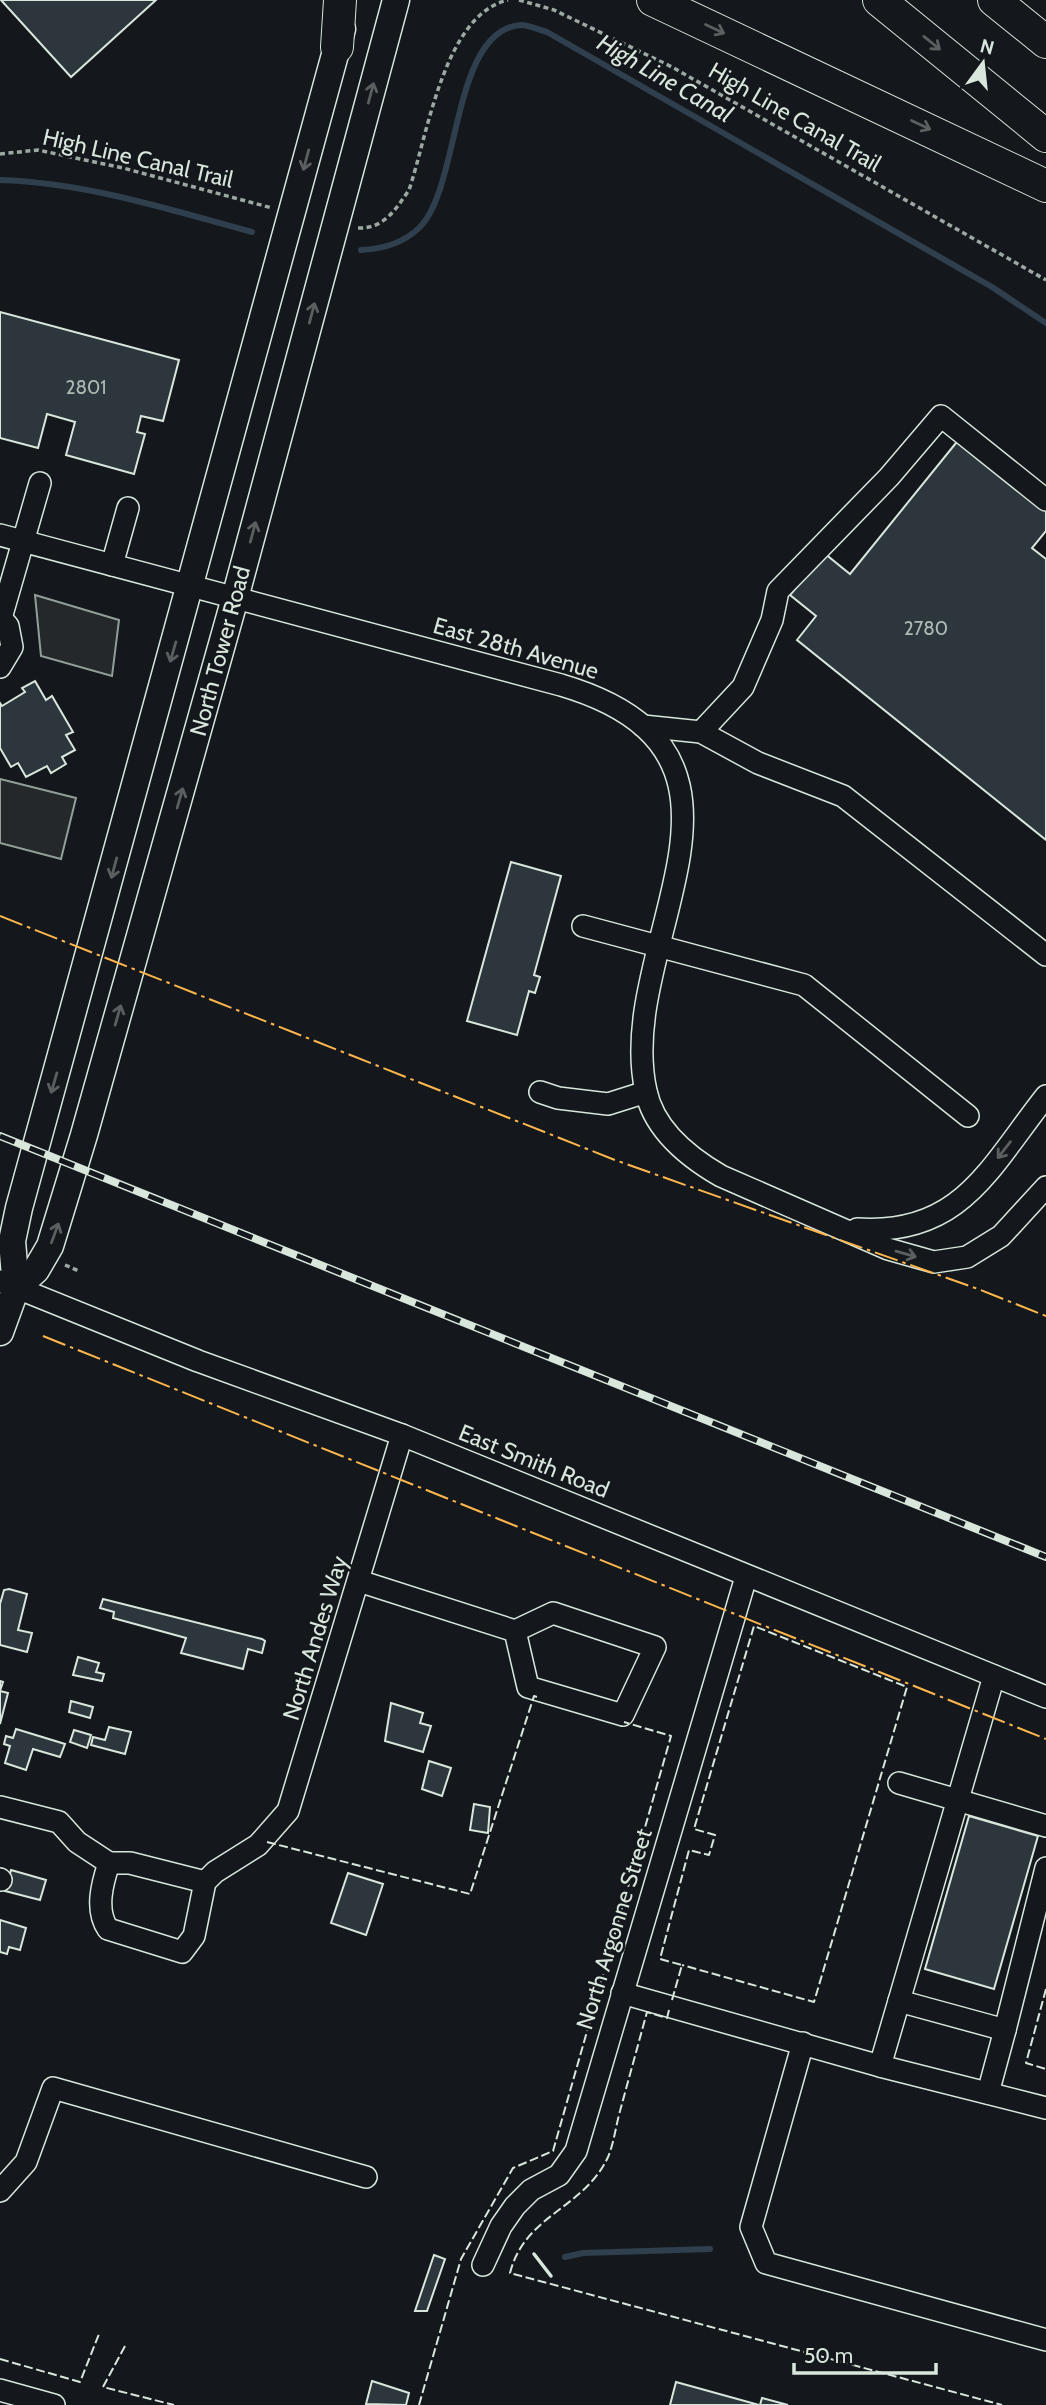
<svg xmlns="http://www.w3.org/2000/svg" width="1046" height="2405" viewBox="0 0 1046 2405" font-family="Cabin,sans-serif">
	<rect width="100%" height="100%" fill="#14181c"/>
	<g fill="#24282b" stroke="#939e99" stroke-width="2">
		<polygon points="35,595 119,620 112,676 41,656"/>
		<polygon points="0,779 76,798 61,859 0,843"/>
	</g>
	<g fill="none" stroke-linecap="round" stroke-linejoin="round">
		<g stroke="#2f3f4d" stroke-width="6">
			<path d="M0,180c87,3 168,29 252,52"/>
			<path d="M361,250c22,-1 43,-7 59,-23 41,-42 31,-197 101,-202 8,0 18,5 26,7l445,255 54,36"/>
			<polyline points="565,2257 583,2253 710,2249"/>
		</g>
	</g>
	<g fill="#2c363c" stroke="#d8e6dc" stroke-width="2">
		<polygon points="1,0 156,0 71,77"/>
		<polygon points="0,312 179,360 163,421 141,416 137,432 145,434 134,474 66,455 75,422 47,414 38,448 0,438"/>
		<polygon points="960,438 1046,507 1046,531 1032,548 1046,559 1046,840 797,640 816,616 790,595 824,553 850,574"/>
		<polygon points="35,681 46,700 52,696 73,732 66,735 75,750 62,757 66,764 51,773 47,766 26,777 18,763 11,767 0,748 0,703 2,706 25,692 22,688"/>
		<polygon points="511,862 561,876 534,975 540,977 535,993 529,991 517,1035 467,1021"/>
		<polygon points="9,1589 27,1594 18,1630 32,1633 27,1652 0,1645 0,1604 4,1590"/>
		<polygon points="103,1599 262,1639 265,1641 262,1653 248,1649 243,1669 181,1653 186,1638 113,1618 114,1612 100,1608"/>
		<polygon points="78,1657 99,1663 96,1672 104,1674 102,1681 73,1675"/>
		<polygon points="0,1681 3,1682 0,1691 8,1693 0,1724"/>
		<polygon points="71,1701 93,1707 90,1718 69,1712"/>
		<polygon points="391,1703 423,1713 420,1723 431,1726 423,1752 385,1741"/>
		<polygon points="109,1727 131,1732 125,1754 91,1745 93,1737 105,1740"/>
		<polygon points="16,1729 65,1744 60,1757 33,1749 26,1770 5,1763 10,1746 4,1744 6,1736 13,1738"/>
		<polygon points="74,1730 91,1735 87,1748 70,1742"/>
		<polygon points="429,1761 451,1768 442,1796 422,1789"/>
		<polygon points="474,1804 490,1807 488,1833 470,1830"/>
		<polygon points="969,1816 1038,1836 994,1989 925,1969"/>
		<polygon points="11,1870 46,1880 40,1900 5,1891"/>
		<polygon points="348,1873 383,1884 366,1935 331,1923"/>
		<polygon points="0,1920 26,1928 20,1950 9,1947 7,1954 0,1952"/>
		<polygon points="434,2255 445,2259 427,2311 415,2311"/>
		<polygon points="372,2381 409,2393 406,2405 366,2404"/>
		<polygon points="676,2382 759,2405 670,2405"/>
		<polygon points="762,2398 788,2405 760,2405"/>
	</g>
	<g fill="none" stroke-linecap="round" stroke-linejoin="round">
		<g stroke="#d8e6dc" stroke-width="24">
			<g id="minor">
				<path d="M0,535l561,150c234,69 52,259 85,406 8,39 42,66 75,85l167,73 46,13 33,-5 34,-21 45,-49"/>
				<polyline points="112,565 128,508"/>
				<polyline points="0,617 8,626 12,647 0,667"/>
				<polyline points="1,618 40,483"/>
				<polyline points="643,726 701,732 758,763 843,796 1046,955"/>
				<polyline points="701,732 743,687 772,620 778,591 889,477 941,416 1046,500"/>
				<polyline points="583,926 804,985 968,1116"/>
				<polyline points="540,1092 558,1098 608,1104 646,1092"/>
				<path d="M857,1229c104,7 132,-61 189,-133"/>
				<polyline points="0,1281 198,1361 402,1435 1046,1697"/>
				<polyline points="359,1581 515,1631 553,1613 655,1647 623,1715 528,1687 515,1631"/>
				<polyline points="994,1676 899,2001 1005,2030 1046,1868"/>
				<polyline points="899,1783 1046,1826"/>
				<path d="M0,1807l59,15 18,20 32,21c-7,21 -14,47 -1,66l74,23 12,-16 11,-54 10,-10 43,-27 30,-34 114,-376"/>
				<polyline points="109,1863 130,1863 205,1882"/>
				<polyline points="0,1879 1,1880"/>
				<polyline points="622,1993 880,2066 1046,2108"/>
				<polyline points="803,2043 751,2227 766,2263 1046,2340"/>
				<polyline points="880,2066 899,2001"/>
				<polyline points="988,2093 1005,2030"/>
				<polyline points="0,2191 26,2162 53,2088 366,2177"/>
				<polyline points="483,2265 501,2226 515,2206 531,2190 559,2175 576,2151 746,1577"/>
				<polyline points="0,2390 54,2405"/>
			</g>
		</g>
		<g stroke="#d8e6dc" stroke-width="29">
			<g id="major">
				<polyline points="16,1288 36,1270 50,1246 84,1135 235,598 396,0"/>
				<polyline points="0,1332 16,1288 12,1241 19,1208 342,29"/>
			</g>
		</g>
		<g stroke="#d8e6dc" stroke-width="34">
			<g id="highway">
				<polyline points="653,0 1046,186"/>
				<polyline points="879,0 1046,136"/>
				<polyline points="994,0 1046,42"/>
				<polyline points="337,47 340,0"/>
			</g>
		</g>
		<g stroke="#9da8a2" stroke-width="3.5" stroke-dasharray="5 3.5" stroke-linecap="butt">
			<polyline points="519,0 554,10 672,67 1046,280"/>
			<polyline points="0,154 38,150 123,168 272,208"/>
			<path d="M358,228c26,1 38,-19 51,-38 19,-56 35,-175 99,-190"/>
			<polyline points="65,1265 79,1271"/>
		</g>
		<use href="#minor" stroke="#14181c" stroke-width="21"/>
		<use href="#major" stroke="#14181c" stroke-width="26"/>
		<use href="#highway" stroke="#14181c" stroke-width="32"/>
		<g stroke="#d8e6dc" stroke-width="8">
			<polyline id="rail" points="0,1136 1046,1557"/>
		</g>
		<use href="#rail" stroke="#14181c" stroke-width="5" stroke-dasharray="16" stroke-linecap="butt"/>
		<g stroke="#d8e6dc" stroke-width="2" stroke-dasharray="9 3.5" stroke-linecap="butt">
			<polyline points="267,1842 470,1894 534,1696 537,1697"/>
			<polyline points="1046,1989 1026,2063 1046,2069"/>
			<polyline points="672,2000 682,1965 660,1959 689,1850 709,1855 715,1835 694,1829 754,1626 907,1687 814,2002 682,1965"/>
			<path d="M669,2010l-2,8 -20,-6c-9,33 -18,66 -27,99 -4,14 -6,32 -12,46 -24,52 -83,57 -98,116l492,132"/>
			<polyline points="125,2346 103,2387 174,2405"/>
			<polyline points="0,2359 80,2382 99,2334"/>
			<polyline points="419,2405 461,2259 513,2168 553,2151 671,1736 624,1722"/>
		</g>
		<polyline stroke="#d8e6dc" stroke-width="3.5" points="534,2254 551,2276"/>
		<g stroke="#ffb74d" stroke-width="2" stroke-dasharray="24 5 3.5 5" stroke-linecap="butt">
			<polyline points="0,916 615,1160 978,1289 1046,1316"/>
			<polyline points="43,1336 1046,1739"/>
		</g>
	</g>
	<defs><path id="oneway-shaft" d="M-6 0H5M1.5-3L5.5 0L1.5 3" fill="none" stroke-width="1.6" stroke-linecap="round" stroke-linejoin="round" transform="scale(1.75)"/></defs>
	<g stroke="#59605f">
		<use href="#oneway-shaft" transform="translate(715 29) rotate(25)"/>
		<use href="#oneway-shaft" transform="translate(932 43) rotate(39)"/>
		<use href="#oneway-shaft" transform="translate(371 93) rotate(-75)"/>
		<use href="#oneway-shaft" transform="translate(921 125) rotate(25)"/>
		<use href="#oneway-shaft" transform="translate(306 160) rotate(105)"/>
		<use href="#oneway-shaft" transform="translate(312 313) rotate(-75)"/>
		<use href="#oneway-shaft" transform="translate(253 532) rotate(-75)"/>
		<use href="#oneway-shaft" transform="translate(173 652) rotate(106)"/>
		<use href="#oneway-shaft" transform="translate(180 798) rotate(-74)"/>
		<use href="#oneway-shaft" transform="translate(114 868) rotate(105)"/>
		<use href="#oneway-shaft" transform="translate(118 1015) rotate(-74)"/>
		<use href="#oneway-shaft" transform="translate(54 1083) rotate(106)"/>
		<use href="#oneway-shaft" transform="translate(1004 1150) rotate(128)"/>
		<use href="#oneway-shaft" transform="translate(55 1233) rotate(-70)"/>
		<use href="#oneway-shaft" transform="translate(906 1254) rotate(16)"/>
	</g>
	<g text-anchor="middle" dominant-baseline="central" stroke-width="5" stroke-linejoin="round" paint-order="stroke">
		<g font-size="19" fill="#adbab4">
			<text x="86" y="387">2801</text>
			<text x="926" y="628">2780</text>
		</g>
		<g font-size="23" fill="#d8e6dc" stroke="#14181c">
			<text transform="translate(795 117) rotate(30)">High Line Canal Trail</text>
			<text transform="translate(138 158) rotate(13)">High Line Canal Trail</text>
			<text transform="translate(516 648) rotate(16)">East 28th Avenue</text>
			<text transform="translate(220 651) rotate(-75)">North Tower Road</text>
			<text transform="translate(534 1461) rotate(22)">East Smith Road</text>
			<text transform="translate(315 1638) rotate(-73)">North Andes Way</text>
			<text transform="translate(614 1929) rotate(-73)">North Argonne Street</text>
		</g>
		<g font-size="24" font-style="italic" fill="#d8e6dc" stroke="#14181c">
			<text transform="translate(665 78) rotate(30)">High Line Canal</text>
		</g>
	</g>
	<g transform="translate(983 63) rotate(15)" stroke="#14181c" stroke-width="5" paint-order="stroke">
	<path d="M0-5L12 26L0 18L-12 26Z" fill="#d8e6dc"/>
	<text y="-10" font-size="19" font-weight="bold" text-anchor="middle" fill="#d8e6dc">N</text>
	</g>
	<path d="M794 2363v10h142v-10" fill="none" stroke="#d8e6dc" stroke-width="3.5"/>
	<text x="804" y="2363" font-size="21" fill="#d8e6dc" stroke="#14181c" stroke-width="5" paint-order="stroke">50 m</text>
</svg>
